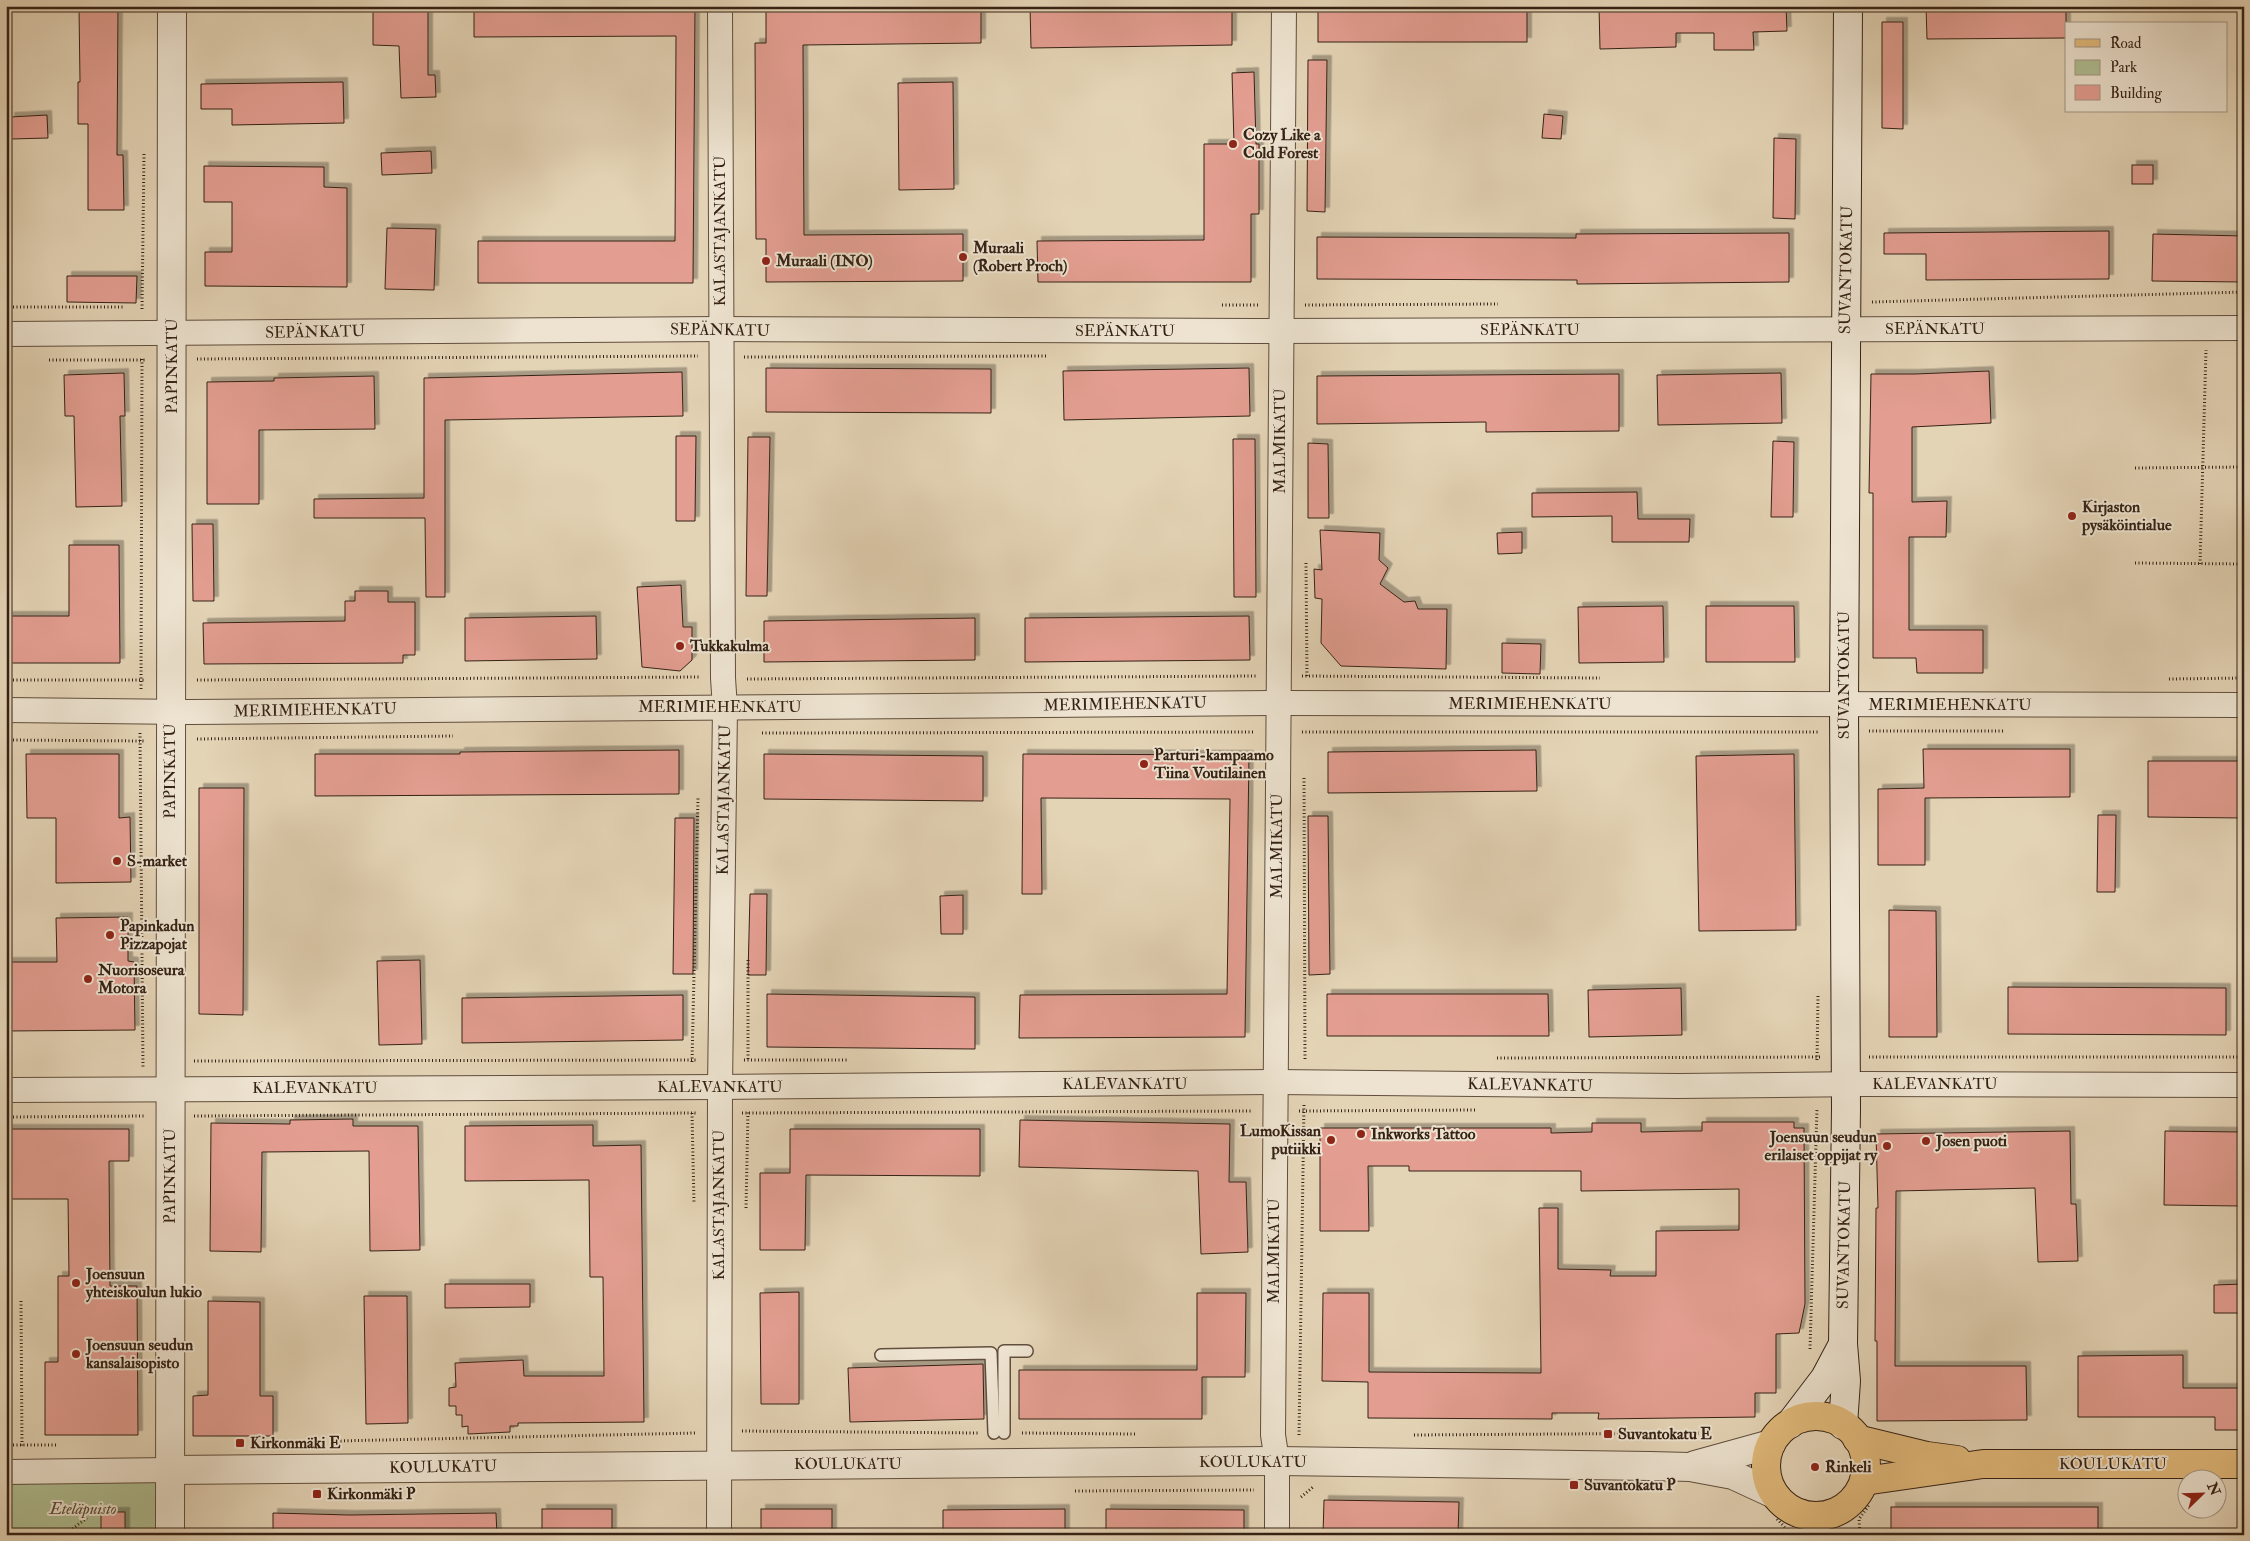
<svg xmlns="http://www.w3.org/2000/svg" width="2250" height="1541" viewBox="0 0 2250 1541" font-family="'IM FELL Double Pica',serif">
	<defs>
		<filter id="shadow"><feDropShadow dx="4.5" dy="-4.5" stdDeviation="0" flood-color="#0004"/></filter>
	</defs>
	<rect width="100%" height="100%" fill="#e4d4b6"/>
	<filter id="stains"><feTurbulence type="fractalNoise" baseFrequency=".004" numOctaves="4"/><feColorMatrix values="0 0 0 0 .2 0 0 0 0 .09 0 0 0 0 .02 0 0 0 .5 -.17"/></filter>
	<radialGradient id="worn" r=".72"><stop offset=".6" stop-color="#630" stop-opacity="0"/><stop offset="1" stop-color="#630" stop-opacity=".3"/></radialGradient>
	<polygon fill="#afbe92" stroke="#727054" points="160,1482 159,1535 6,1535 6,1483"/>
	<g fill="#e39e91" stroke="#352215" filter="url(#shadow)">
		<polygon points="373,6 428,6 428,75 435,75 436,97 401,98 399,46 373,45"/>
		<polygon points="474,6 695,6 693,283 478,283 478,241 675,241 676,36 474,37"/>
		<polygon points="766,6 981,6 981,43 803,45 804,235 963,234 963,281 766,282 766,239 756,239 755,43 766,43"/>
		<polygon points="1030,6 1232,6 1232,45 1031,48"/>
		<rect x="1318" y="6" width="209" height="36"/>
		<polygon points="1599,6 1786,6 1787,31 1753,32 1754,50 1714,50 1714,33 1676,33 1676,47 1600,49"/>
		<polygon points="1926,6 2066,6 2066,38 1927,39"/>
		<polygon points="79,7 118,7 117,155 123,155 124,210 88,210 88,124 78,124 78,82 80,82"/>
		<polygon points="1882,22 1903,22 1903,129 1882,128"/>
		<polygon points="1308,60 1327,60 1325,212 1307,211"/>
		<polygon points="1254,72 1256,144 1259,144 1259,214 1251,214 1251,282 1038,282 1037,241 1204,240 1204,144 1234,144 1232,73"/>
		<polygon points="343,82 344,123 232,125 232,109 201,109 201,84"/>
		<polygon points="953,82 954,189 899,190 898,83"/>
		<polygon points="1544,114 1563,116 1561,139 1542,138"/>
		<polygon points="47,115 48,138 11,139 10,117"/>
		<polygon points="1774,138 1796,139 1795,219 1773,218"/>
		<polygon points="431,151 432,173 382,175 381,153"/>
		<rect x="2132" y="165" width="21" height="19"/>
		<polygon points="204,166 324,167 324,187 347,188 347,287 205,286 205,252 232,252 232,202 204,202"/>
		<polygon points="387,228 436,229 434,290 385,289"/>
		<polygon points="2109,231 2109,279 1926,280 1926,254 1884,254 1884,233"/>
		<polygon points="1789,233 1789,282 1577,284 1577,280 1317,279 1317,237 1576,238 1576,234"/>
		<polygon points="2153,234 2244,236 2244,282 2152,281"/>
		<polygon points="67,276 137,276 136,303 67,302"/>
		<polygon points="766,368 991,369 991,413 766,412"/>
		<polygon points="1249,368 1250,416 1064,420 1063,371"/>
		<polygon points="1989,371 1991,423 1912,427 1912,502 1947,501 1946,537 1909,537 1909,630 1983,630 1983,673 1917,673 1916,658 1873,658 1873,493 1869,493 1871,374 1915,374"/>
		<polygon points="682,372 683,416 445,420 445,597 426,597 425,518 314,518 314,499 424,498 424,378"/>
		<polygon points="124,373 125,416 120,416 122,506 76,507 74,416 65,416 64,375"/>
		<polygon points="1781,373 1782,423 1658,425 1657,375"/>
		<polygon points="1619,374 1619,431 1486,432 1486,422 1317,424 1317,376"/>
		<polygon points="374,376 375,429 259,430 259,504 207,504 207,382 274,381 274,378"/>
		<polygon points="676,436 696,436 695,521 676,521"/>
		<polygon points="748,437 770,437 767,596 746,596"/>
		<polygon points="1233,439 1255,439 1256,597 1234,597"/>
		<polygon points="1773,441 1794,442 1793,517 1771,517"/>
		<polygon points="1308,443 1328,444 1329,518 1308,518"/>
		<polygon points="1637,492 1638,519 1690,519 1689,542 1612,542 1612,516 1532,517 1532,493"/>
		<polygon points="192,524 213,524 214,601 193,601"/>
		<polygon points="1320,530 1380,533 1379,560 1388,568 1380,584 1404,602 1415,601 1418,609 1447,609 1446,669 1341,666 1321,643 1322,599 1315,598 1314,569 1322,570"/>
		<polygon points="1522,532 1522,553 1498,554 1497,533"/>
		<polygon points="69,545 119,545 120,663 6,663 6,616 69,616"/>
		<polygon points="681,585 683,627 692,627 692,660 680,671 642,667 637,587"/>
		<polygon points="355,591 388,591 388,602 415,602 415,655 403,655 403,663 204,664 203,623 345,621 345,601 355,601"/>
		<polygon points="1663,606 1664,662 1579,663 1578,607"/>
		<polygon points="1706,606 1794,606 1795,662 1706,662"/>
		<polygon points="596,616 597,659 465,661 465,618"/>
		<polygon points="1249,616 1250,660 1025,662 1025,618"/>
		<polygon points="975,618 975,660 764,662 764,621"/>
		<polygon points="1502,643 1541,644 1540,674 1502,673"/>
		<polygon points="1923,749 2070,749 2070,797 1925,798 1925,865 1878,865 1878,789 1924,788"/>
		<polygon points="679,750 679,794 315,796 315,754 460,754 460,752"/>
		<polygon points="1536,750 1537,791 1328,793 1328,752"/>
		<polygon points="26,754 119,754 119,818 130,817 131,882 56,883 56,818 27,818"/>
		<polygon points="764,754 983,756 983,801 764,799"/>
		<polygon points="1023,754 1249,755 1245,1037 1019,1038 1020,995 1227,994 1230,799 1041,798 1042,894 1022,894"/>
		<polygon points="1794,754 1796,930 1699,931 1696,756"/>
		<polygon points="2148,761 2244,761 2244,818 2148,817"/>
		<polygon points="199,788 244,788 243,1015 199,1014"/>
		<polygon points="2098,815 2116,815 2115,892 2097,892"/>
		<polygon points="1308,816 1328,816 1330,974 1309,975"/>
		<polygon points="675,818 694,818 693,974 673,974"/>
		<polygon points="750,894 767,894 766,975 748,975"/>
		<polygon points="963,895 963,934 941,934 940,896"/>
		<polygon points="1889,910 1936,911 1937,1037 1889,1037"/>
		<polygon points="128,917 128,961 134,962 135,1030 6,1031 6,962 57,962 56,918"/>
		<polygon points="420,960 422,1044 379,1045 377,961"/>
		<polygon points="2008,987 2226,988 2226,1035 2008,1034"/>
		<polygon points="1681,988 1682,1035 1589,1037 1588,990"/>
		<polygon points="767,994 975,997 975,1049 767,1047"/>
		<polygon points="1327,994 1548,994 1549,1036 1327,1036"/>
		<polygon points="683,995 683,1040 462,1043 462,998"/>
		<polygon points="353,1119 353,1126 418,1126 420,1250 370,1251 369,1151 262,1152 261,1252 210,1251 211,1123 290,1124 290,1120"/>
		<polygon points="1020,1120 1230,1124 1229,1182 1246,1182 1248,1252 1201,1254 1198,1171 1019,1167"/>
		<polygon points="1702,1122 1794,1122 1794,1128 1804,1128 1805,1304 1799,1333 1776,1334 1776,1393 1755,1393 1755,1417 1598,1419 1599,1413 1552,1413 1552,1419 1368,1418 1368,1382 1322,1381 1323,1293 1369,1293 1369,1372 1541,1373 1539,1208 1558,1208 1558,1269 1611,1270 1610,1276 1656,1276 1656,1231 1739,1230 1739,1189 1581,1191 1581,1171 1409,1171 1409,1166 1368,1166 1369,1231 1320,1231 1320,1128 1551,1128 1551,1133 1592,1132 1592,1123 1641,1123 1641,1132 1687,1131 1702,1131"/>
		<polygon points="593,1125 593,1146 641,1145 644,1422 518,1423 518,1426 510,1426 510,1432 468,1434 468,1426 462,1427 462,1415 456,1415 456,1406 449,1406 449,1388 456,1387 455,1363 523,1360 524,1376 604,1376 603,1277 590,1277 589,1180 465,1181 465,1126"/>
		<polygon points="6,1129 129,1129 129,1161 109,1161 110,1286 137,1286 138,1435 45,1435 45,1362 58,1362 58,1276 69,1276 68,1199 6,1199"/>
		<polygon points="790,1129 980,1129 980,1176 806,1175 805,1250 760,1250 760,1173 790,1173"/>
		<polygon points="2070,1131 2071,1204 2076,1204 2078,1261 2038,1262 2035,1188 1896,1191 1895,1366 2026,1366 2027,1420 1877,1421 1877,1341 1875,1341 1876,1208 1878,1208 1876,1134"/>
		<polygon points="2165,1131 2241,1132 2240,1206 2164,1205"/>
		<polygon points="445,1284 530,1284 530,1307 445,1308"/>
		<polygon points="2244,1284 2244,1313 2214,1313 2214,1285"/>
		<polygon points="799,1292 799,1404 761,1404 760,1293"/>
		<polygon points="1197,1293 1246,1293 1245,1377 1202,1377 1202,1419 1019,1419 1019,1370 1197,1370"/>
		<polygon points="364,1296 407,1296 408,1423 366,1424"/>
		<polygon points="208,1301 260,1302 260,1396 273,1396 273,1436 193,1436 193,1396 208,1395"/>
		<polygon points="2183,1355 2183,1388 2244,1388 2244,1430 2215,1430 2215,1417 2078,1417 2078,1356"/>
		<polygon points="983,1364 984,1419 850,1422 848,1368"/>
		<polygon points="1324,1500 1459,1502 1458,1535 1323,1535"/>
		<rect x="1891" y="1507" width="207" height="28"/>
		<rect x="542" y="1509" width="70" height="26"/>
		<rect x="761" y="1509" width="71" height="26"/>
		<polygon points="1065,1509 1065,1535 943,1535 943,1510"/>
		<polygon points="1106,1509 1244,1510 1244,1535 1106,1535"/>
		<rect x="101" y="1512" width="24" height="23"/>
		<polygon points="273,1513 350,1515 496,1513 497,1535 273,1535"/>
	</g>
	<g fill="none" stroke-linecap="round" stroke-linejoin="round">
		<g stroke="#614e3d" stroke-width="14">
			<g id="service">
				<polyline points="881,1355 991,1353 994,1433"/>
				<polyline points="1004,1433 1004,1351 1027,1351"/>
			</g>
		</g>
		<g stroke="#614e3d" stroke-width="26">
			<g id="minor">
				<polyline points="6,334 721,329 1255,331 2244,328"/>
				<polyline points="6,710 189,712 1279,703 2244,705"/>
				<polyline points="6,1090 720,1087 1276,1082 1678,1086 1863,1084 2244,1085"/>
				<polyline points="6,1472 170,1470"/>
				<polyline points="719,1535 720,1087 725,708 723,678 720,6"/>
				<polyline points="1277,1535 1277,1461 1273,1435 1284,6"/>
			</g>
		</g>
		<g stroke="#614e3d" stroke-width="30">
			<g id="tertiary">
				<polyline points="1695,1465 1771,1444"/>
				<polyline points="170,1470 1277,1461 1650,1466 1690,1467 1733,1475 1774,1494"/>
				<polyline points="170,1535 172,6"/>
			</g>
		</g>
		<g stroke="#352215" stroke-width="30">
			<g id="secondary">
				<polyline points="1790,1424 1825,1378 1843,1344"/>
				<polyline points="1843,1425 1846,1381 1843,1344 1846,1108 1844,705 1848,6"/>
			</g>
		</g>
		<g stroke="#352215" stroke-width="30">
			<g id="primary">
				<circle cx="1816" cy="1466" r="50"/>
				<polyline points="1857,1439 1927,1456 1957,1460"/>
				<polyline points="1864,1481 1983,1464 2244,1464"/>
			</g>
		</g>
		<g stroke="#352215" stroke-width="3" stroke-dasharray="1 2.5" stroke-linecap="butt">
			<polyline points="1872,302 2244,292"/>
			<polyline points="1222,305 1258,305"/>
			<polyline points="1305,305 1498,304"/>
			<polyline points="6,307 123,307"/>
			<polyline points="142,309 144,153"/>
			<polyline points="744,357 1048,356"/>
			<polyline points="197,359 698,356"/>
			<polyline points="49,360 146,360"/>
			<polyline points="2135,468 2244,467"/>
			<polyline points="1306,563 1307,677"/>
			<polyline points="2135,563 2244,564"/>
			<polyline points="2200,564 2206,350"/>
			<polyline points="1302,676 1600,678"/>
			<polyline points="747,679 1256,676"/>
			<polyline points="2169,679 2244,678"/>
			<polyline points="6,680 146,680"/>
			<polyline points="197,680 701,677"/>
			<polyline points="141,689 142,358"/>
			<polyline points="1869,731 2003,731"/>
			<polyline points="1302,732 1820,732"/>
			<polyline points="140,733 143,1067"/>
			<polyline points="762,733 1255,732"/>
			<polyline points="197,739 453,736"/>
			<polyline points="6,740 146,741"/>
			<polyline points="1304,778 1305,1059"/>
			<polyline points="748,960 748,1061"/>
			<polyline points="1869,1057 2244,1057"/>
			<polyline points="1497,1058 1821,1057"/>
			<polyline points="744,1060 848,1060"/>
			<polyline points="1817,1060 1818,996"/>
			<polyline points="194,1061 698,1060"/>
			<polyline points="692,1062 698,798"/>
			<polyline points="1299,1111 1476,1110"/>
			<polyline points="692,1113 694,1204"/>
			<polyline points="742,1113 1253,1111"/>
			<polyline points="194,1116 698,1113"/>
			<polyline points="6,1117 146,1116"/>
			<polyline points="746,1208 748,1112"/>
			<polyline points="21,1301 22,1446"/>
			<polyline points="1810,1349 1817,1108"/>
			<polyline points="742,1431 978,1433"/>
			<polyline points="1022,1433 1135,1434"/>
			<polyline points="1299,1435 1304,1104"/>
			<polyline points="1414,1435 1708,1433"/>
			<polyline points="337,1441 695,1433"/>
			<polyline points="6,1445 56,1445"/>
			<polyline points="1075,1491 1254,1490"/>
			<polyline points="1301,1497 1313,1487"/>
			<polyline points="1777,1519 1792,1535"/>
			<polyline points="64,1535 87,1518"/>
			<polyline points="1860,1535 1859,1519 1869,1505"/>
		</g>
		<use href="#service" stroke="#ede3d0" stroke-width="11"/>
		<use href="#minor" stroke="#ede3d0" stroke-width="24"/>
		<use href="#tertiary" stroke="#ede3d0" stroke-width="28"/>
		<use href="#secondary" stroke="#ede3d0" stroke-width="28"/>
		<use href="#primary" stroke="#e2ba7b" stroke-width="28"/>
	</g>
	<g fill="#8f2418" stroke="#ede3d0" stroke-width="2">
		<circle cx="1233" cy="144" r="5"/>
		<circle cx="963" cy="257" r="5"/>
		<circle cx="766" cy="261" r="5"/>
		<circle cx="2072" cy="516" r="5"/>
		<circle cx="680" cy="646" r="5"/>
		<circle cx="1144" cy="764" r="5"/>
		<circle cx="117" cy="861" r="5"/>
		<circle cx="110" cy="935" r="5"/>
		<circle cx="88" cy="979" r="5"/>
		<circle cx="1361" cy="1134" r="5"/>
		<circle cx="1331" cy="1140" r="5"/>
		<circle cx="1926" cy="1141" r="5"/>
		<circle cx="1887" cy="1146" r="5"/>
		<circle cx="76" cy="1283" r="5"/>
		<circle cx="76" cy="1354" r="5"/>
		<rect x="1603" y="1429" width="10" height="10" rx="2.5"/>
		<rect x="235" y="1438" width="10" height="10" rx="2.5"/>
		<circle cx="1815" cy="1467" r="5"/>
		<rect x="1569" y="1480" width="10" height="10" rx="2.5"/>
		<rect x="312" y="1489" width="10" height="10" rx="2.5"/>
	</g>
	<g text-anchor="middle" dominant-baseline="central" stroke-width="4" stroke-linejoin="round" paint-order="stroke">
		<g font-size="16" font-weight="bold" fill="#352215" stroke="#ede3d0" text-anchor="start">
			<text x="1243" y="135">Cozy Like a<tspan x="1243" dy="18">Cold Forest</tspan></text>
			<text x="973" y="248">Muraali<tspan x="973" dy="18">(Robert Proch)</tspan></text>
			<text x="776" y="261">Muraali (INO)</text>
			<text x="2082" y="507">Kirjaston<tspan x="2082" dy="18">pysäköintialue</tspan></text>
			<text x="690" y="646">Tukkakulma</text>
			<text x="1154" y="755">Parturi-kampaamo<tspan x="1154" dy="18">Tiina Voutilainen</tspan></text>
			<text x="127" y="861">S-market</text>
			<text x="120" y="926">Papinkadun<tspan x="120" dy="18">Pizzapojat</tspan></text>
			<text x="98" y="970">Nuorisoseura<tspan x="98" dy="18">Motora</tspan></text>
			<text x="1321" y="1131" text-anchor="end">LumoKissan<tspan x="1321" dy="18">putiikki</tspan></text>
			<text x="1371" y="1134">Inkworks Tattoo</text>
			<text x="1877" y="1137" text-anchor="end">Joensuun seudun<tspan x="1877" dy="18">erilaiset oppijat ry</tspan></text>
			<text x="1936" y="1141">Josen puoti</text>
			<text x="86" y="1274">Joensuun<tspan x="86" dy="18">yhteiskoulun lukio</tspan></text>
			<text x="86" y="1345">Joensuun seudun<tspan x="86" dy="18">kansalaisopisto</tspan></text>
			<text x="1618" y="1434">Suvantokatu E</text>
			<text x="250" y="1443">Kirkonmäki E</text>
			<text x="1825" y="1467">Rinkeli</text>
			<text x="1584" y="1485">Suvantokatu P</text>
			<text x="327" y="1494">Kirkonmäki P</text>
		</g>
		<g font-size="16" fill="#352215" stroke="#ede3d0">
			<text transform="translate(720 231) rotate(-90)">KALASTAJANKATU</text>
			<text transform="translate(1846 270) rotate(-89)">SUVANTOKATU</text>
			<text x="1935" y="329">SEPÄNKATU</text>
			<text transform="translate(720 330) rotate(1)">SEPÄNKATU</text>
			<text x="1530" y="330">SEPÄNKATU</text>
			<text x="1125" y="331">SEPÄNKATU</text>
			<text transform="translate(315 332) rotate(-1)">SEPÄNKATU</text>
			<text transform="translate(172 366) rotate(-90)">PAPINKATU</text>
			<text transform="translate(1280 441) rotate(-90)">MALMIKATU</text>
			<text transform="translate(1844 675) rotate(-90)">SUVANTOKATU</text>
			<text transform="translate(1125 704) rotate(-1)">MERIMIEHENKATU</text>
			<text x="1530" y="704">MERIMIEHENKATU</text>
			<text x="1950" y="705">MERIMIEHENKATU</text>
			<text x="720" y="707">MERIMIEHENKATU</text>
			<text transform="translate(315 710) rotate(-1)">MERIMIEHENKATU</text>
			<text transform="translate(170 771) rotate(-90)">PAPINKATU</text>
			<text transform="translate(724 800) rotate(-89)">KALASTAJANKATU</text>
			<text transform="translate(1277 846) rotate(-90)">MALMIKATU</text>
			<text x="1125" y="1084">KALEVANKATU</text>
			<text x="1935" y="1084">KALEVANKATU</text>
			<text transform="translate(1530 1085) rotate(1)">KALEVANKATU</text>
			<text x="720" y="1087">KALEVANKATU</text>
			<text x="315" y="1088">KALEVANKATU</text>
			<text transform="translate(170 1176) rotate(-90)">PAPINKATU</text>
			<text transform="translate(719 1205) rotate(-90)">KALASTAJANKATU</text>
			<text transform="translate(1844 1245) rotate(-89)">SUVANTOKATU</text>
			<text transform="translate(1274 1251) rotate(-90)">MALMIKATU</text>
			<text x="1253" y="1462">KOULUKATU</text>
			<text x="848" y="1464">KOULUKATU</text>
			<text x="2113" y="1464">KOULUKATU</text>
			<text transform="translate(443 1467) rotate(-1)">KOULUKATU</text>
		</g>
		<g font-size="16" font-style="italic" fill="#544934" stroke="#ede3d0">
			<text x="83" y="1509">Eteläpuisto</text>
		</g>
	</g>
	<rect width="2250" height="1541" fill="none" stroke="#e4d4b6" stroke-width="25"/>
	<rect x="8" y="8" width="2235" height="1526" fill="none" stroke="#352215" stroke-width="2.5"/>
	<rect x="12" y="12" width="2225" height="1516" fill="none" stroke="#352215"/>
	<rect x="2065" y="22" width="162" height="90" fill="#ede3d0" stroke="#a39685"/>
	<rect x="2075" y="39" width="25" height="8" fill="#e2ba7b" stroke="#a39685"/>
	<text x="2110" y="48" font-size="15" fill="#352215">Road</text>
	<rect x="2075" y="60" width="25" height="15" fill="#afbe92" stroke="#a39685"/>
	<text x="2110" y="72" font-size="15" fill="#352215">Park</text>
	<rect x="2075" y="85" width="25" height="15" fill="#e39e91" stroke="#a39685"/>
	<text x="2110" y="98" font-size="15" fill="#352215">Building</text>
	<g transform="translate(2202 1494) rotate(67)"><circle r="24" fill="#ede3d0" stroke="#a39685"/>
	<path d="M0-4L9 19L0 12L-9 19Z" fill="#8f2418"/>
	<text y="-8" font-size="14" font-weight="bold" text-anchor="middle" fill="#352215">N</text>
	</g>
	<rect width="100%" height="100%" filter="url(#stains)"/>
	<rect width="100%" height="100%" fill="url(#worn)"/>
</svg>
